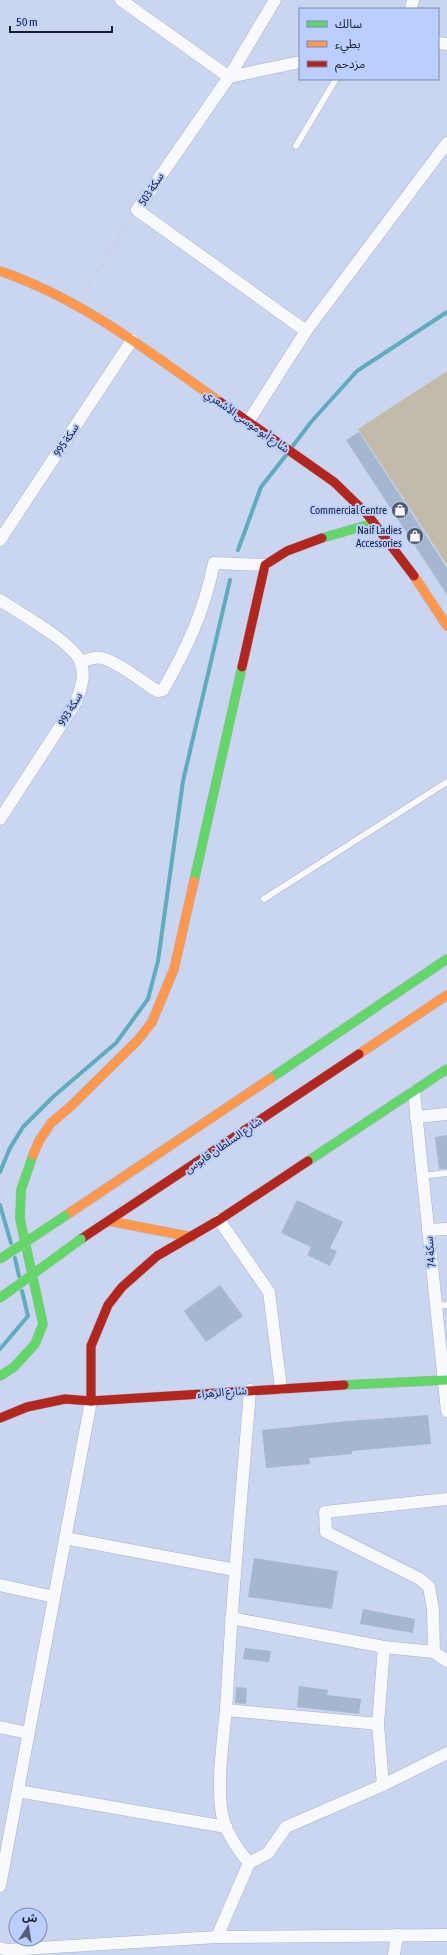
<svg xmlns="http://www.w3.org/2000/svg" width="447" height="1955" viewBox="0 0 447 1955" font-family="'Asap Condensed','Noto Sans Arabic',sans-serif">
	<rect width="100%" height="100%" fill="#cad5ef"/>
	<polygon fill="#c3bba9" points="447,371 447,565 358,429"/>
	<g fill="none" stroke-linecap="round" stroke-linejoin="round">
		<g stroke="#5eacbe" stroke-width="4">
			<polyline points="292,447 311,422 357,371 447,312"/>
			<polyline points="238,550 261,487 287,454"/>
			<polyline points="0,1172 10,1148 23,1127 54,1096 116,1043 148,999 158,961 183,781 230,580"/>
			<polyline points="0,1205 11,1243"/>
			<polyline points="15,1258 19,1276"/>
			<polyline points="0,1349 28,1316 22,1291"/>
		</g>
	</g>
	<g fill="#a5b7d0">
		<polygon points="359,432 447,568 447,595 346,440"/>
		<polygon points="447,1135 447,1169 439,1169 435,1137"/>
		<polygon points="297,1200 343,1222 330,1248 337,1251 330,1266 307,1255 311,1247 281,1233"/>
		<polygon points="220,1285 243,1316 206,1342 184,1311"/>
		<polygon points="428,1415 431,1444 352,1451 352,1454 309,1458 310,1464 266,1468 262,1430 348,1421"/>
		<polygon points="254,1558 338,1571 332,1609 248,1597"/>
		<polygon points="363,1609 415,1619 413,1633 360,1624"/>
		<polygon points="245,1648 271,1651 269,1662 243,1659"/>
		<polygon points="299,1686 328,1690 327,1695 361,1699 359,1714 297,1707"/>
		<polygon points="236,1687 247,1688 246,1704 235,1703"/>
	</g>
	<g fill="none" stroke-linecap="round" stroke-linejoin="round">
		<g stroke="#a9b2c7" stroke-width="7">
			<g id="lane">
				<polyline points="296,146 336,79"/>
				<polyline points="264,899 447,782"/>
				<polyline points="422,1176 447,1173"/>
				<polyline points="436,1306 447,1305"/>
			</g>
		</g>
		<g stroke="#a9b2c7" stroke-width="13">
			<g id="street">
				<polyline points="121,0 229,77"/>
				<polyline points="275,0 229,77 137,210 306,331"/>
				<polyline points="411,9 413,0"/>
				<polyline points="438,43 447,44"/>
				<polyline points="229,77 300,62"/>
				<polyline points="248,422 306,331 447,143"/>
				<polyline points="0,540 132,340"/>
				<path d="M0,600c19,13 71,41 80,61 6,13 1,28 -4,41l-76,117"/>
				<path d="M81,662c6,-2 14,-6 21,-4 18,5 39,23 55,33l6,-1c24,-42 41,-78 51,-127l51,2"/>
				<polyline points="414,1092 447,1411"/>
				<polyline points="416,1117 447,1114"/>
				<polyline points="219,1220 269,1292 281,1388"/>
				<polyline points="428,1230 447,1229"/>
				<polyline points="447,1499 325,1512 326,1532 420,1579 429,1587 433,1609 434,1652 447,1661"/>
				<polyline points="65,1538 235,1570"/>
				<polyline points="0,1585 54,1597"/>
				<polyline points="231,1618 384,1647 434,1652"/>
				<polyline points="226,1710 378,1724"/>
				<polyline points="0,1727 28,1733"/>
				<polyline points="383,1785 378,1724 384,1647"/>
				<polyline points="18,1791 226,1827"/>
				<path d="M249,1863c-13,-16 -26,-34 -28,-56 -4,-36 4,-75 6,-112 5,-102 15,-203 23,-305"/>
				<polyline points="0,1886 91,1401"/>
				<polyline points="217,1937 249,1863 268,1853 286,1827 383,1785 447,1753"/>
				<polyline points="0,1948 7,1950 217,1937 447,1935"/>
				<polyline points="394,1955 397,1935"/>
			</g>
		</g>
		<g stroke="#a9b2c7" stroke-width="10">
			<g id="fast">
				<polyline points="322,538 374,523"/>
				<polyline points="194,881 242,667"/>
				<polyline points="271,1078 447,959"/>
				<polyline points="308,1161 447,1069"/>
				<polyline points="0,1376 14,1367 35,1344 43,1324 20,1219 21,1190 33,1155"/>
				<polyline points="344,1385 447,1380"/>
			</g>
		</g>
		<g stroke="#a9b2c7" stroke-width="10">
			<g id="slow">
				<path d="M0,271c82,28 149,81 220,131"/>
				<polyline points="414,576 447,626"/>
				<polyline points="359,1054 447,995"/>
				<polyline points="33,1155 39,1141 51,1123 71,1106 138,1040 152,1022 174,969 194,881"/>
				<polyline points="65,1216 271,1078"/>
				<polyline points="109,1221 192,1237"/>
			</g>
		</g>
		<g stroke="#a9b2c7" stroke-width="10">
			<g id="jam">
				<polyline points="220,402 334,482 367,514 414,576"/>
				<polyline points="242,667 265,565 287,551 322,538"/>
				<polyline points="81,1239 359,1054"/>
				<polyline points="91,1401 91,1346 108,1305 122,1287 157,1256 219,1220 308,1161"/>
				<polyline points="0,1418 27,1407 65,1399 91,1401 344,1385"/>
			</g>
		</g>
		<polyline stroke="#cccfd7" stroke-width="2.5" stroke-dasharray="2 2" stroke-linecap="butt" points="83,292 131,219"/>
		<use href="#lane" stroke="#f7f9fd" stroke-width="6"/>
		<use href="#street" stroke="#f7f9fd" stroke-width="12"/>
		<use href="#fast" stroke="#63d668" stroke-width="9"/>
		<use href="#slow" stroke="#ff974d" stroke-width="9"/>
		<use href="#jam" stroke="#b3261e" stroke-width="9"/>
		<g stroke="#b1b6c3" stroke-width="10" stroke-linecap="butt">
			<g id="fast-bridge">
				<polyline points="0,1259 65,1216"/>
				<polyline points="0,1298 81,1239"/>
			</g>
		</g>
		<use href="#fast-bridge" stroke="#63d668" stroke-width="9"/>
	</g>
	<defs>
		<g id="shop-disc" transform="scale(0.9)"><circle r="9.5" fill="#555d72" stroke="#bbcffe"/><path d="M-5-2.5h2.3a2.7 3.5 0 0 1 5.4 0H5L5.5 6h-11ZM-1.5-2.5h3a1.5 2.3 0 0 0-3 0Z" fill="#fff"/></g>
	</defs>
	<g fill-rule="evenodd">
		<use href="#shop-disc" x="400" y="510"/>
		<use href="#shop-disc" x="415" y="536"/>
	</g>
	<g text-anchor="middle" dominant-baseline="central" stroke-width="4" stroke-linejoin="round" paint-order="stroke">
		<g font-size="11" fill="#161d2e" stroke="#bbcffe">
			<text transform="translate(151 189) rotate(-57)">سكة 503</text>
			<text transform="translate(247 421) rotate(35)">شارع أبو موسى الأشعري</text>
			<text transform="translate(66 440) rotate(-57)">سكة 995</text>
			<text transform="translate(70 709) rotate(-60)">سكة 993</text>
			<text transform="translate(223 1145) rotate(-34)">شارع السلطان قابوس</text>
			<text transform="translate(430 1252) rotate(-96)">سكة 74</text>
			<text transform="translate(222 1392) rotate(-4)">شارع الزهراء</text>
		</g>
		<g font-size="11" fill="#161d2e" stroke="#bbcffe" text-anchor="end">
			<text x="387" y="510">Commercial Centre</text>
			<text x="402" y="530">Naif Ladies<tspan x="402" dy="13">Accessories</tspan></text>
		</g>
	</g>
	<rect x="299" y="8" width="140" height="72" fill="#bbcffe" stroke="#7988ab"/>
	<rect x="307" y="21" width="20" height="6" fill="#63d668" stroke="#7988ab"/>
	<text x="335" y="28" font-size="12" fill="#161d2e">سالك</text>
	<rect x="307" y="41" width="20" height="6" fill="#ff974d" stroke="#7988ab"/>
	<text x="335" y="48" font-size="12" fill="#161d2e">بطيء</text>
	<rect x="307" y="61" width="20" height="6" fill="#b3261e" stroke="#7988ab"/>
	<text x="335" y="68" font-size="12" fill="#161d2e">مزدحم</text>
	<g transform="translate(28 1927) rotate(12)"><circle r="19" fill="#bbcffe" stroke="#7988ab"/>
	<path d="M0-3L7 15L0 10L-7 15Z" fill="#555d72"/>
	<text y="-6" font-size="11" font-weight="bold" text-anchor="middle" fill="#161d2e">ش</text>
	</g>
	<path d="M10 26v6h102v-6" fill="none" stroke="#161d2e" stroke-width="2"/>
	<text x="16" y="26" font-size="12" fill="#161d2e" stroke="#bbcffe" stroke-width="3" paint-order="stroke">50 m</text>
</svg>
